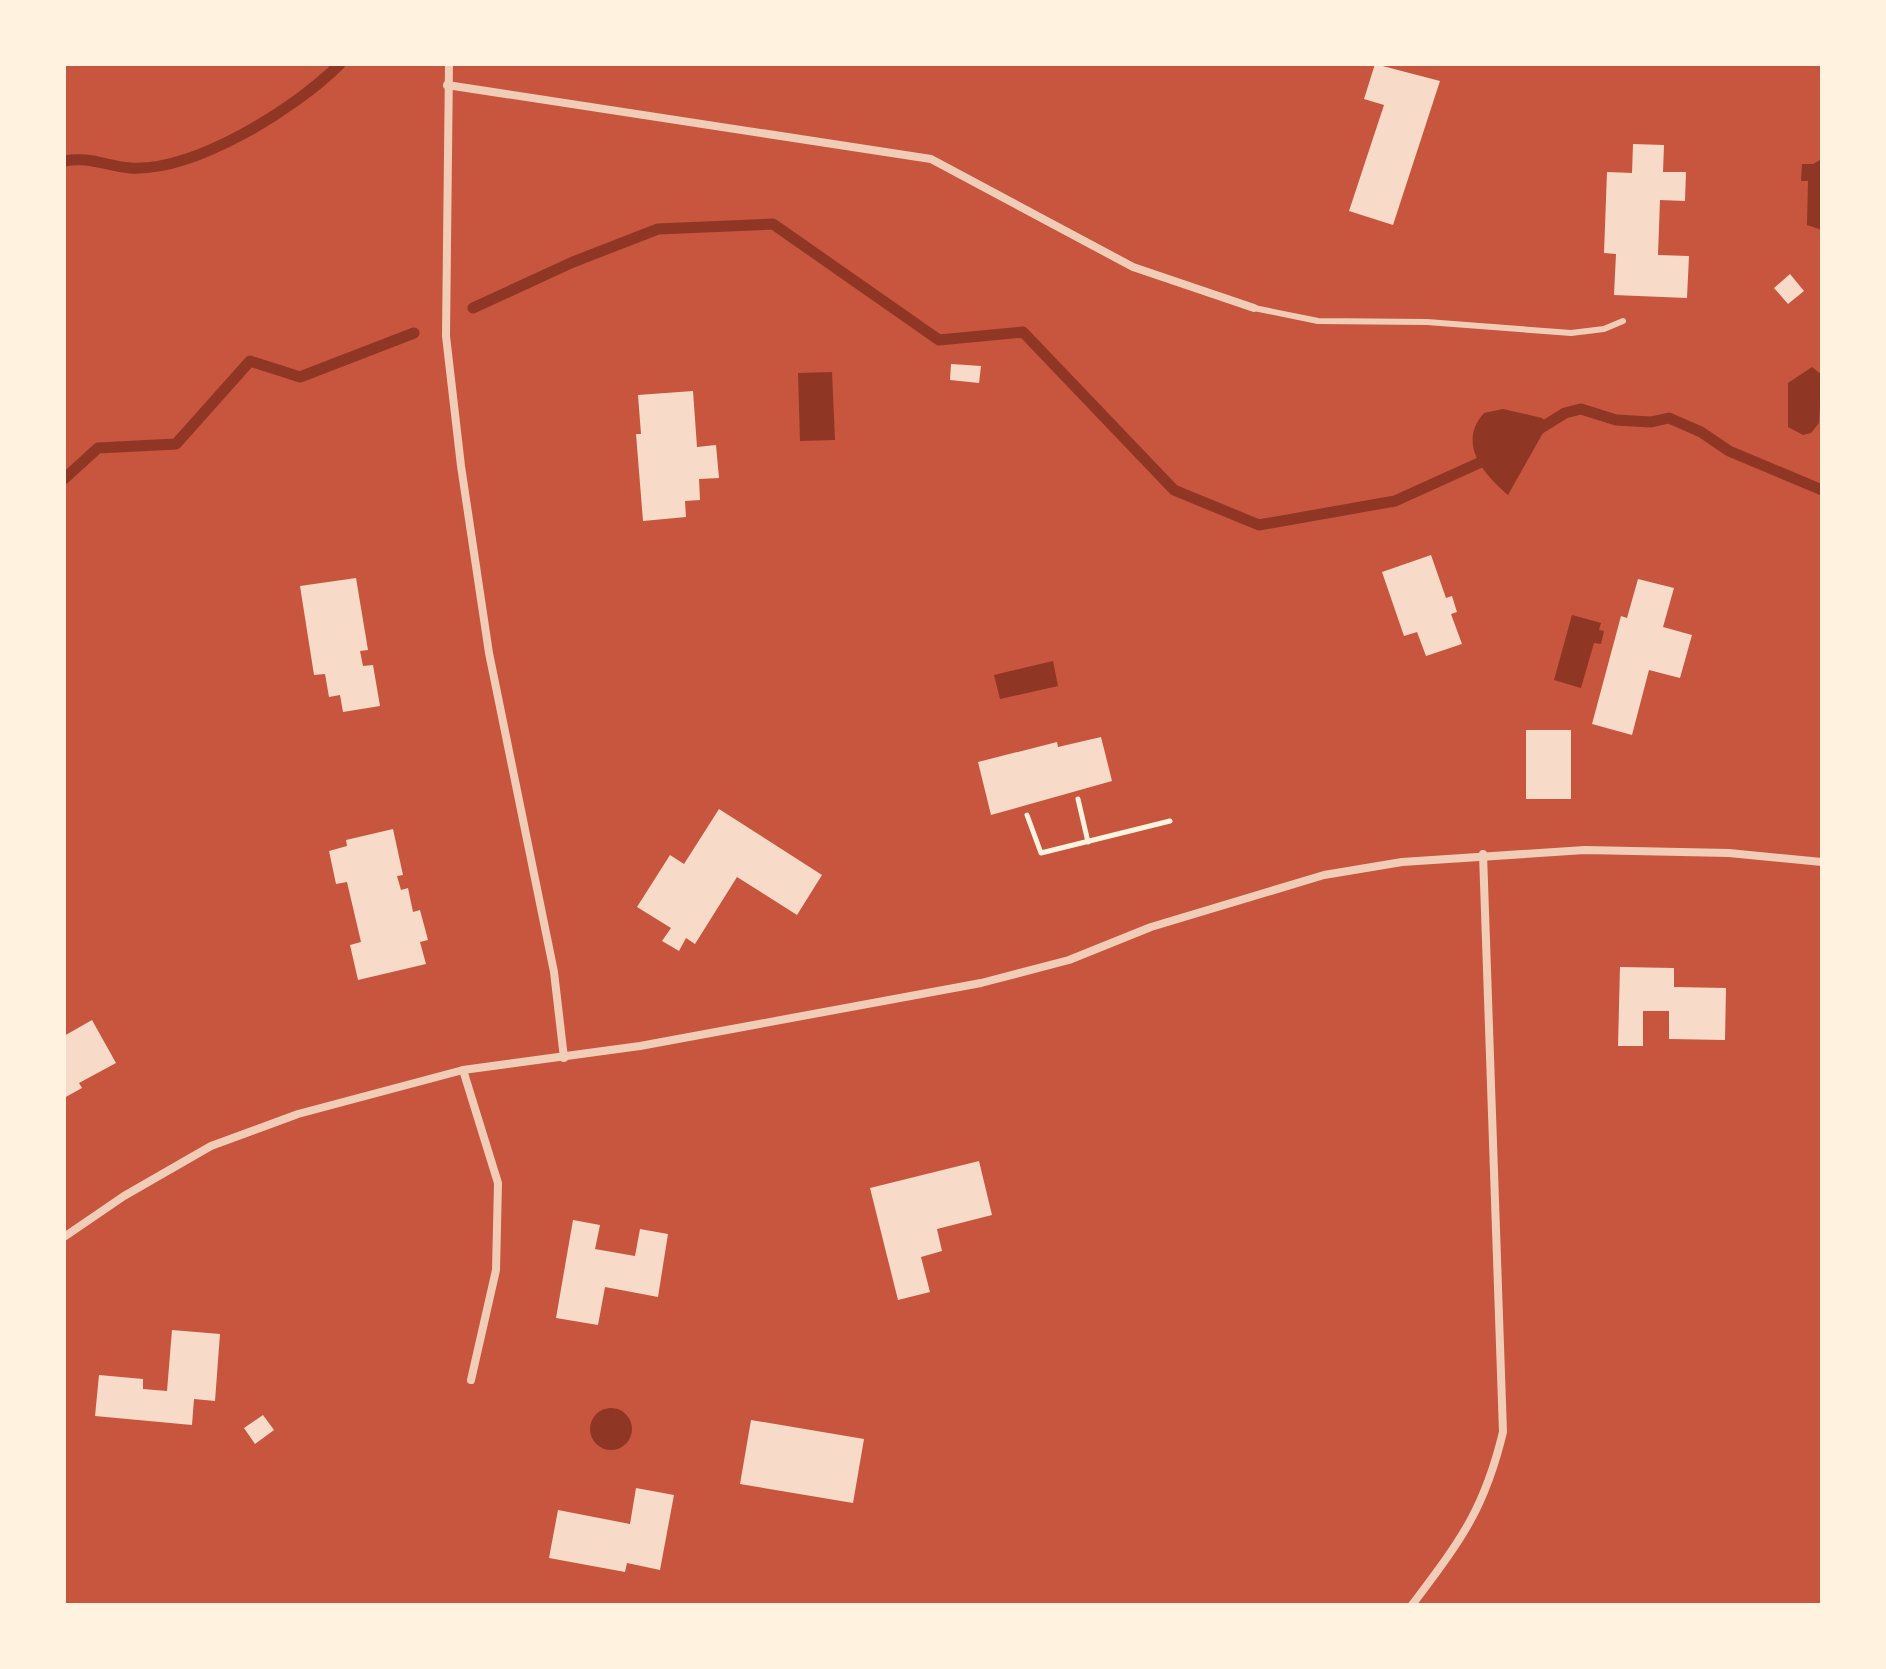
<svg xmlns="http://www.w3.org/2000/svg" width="1886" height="1669" viewBox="0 0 1886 1669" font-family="'Libre Baskerville',serif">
	<rect width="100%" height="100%" fill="#c8553d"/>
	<g fill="#8f3625">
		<polygon points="1822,159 1822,230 1807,225 1808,181 1801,181 1802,164 1813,164"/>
		<polygon points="1812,367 1822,375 1819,423 1811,433 1803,435 1788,427 1788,383"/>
		<polygon points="832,372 835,440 800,441 798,373"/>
		<path d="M1503,409l39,9 6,6 -40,71c-25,-21 -51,-52 -24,-82z"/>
		<polygon points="1572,615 1601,623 1599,630 1604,631 1601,644 1594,643 1581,688 1554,680"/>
		<polygon points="1053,661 1058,686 1000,699 994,675"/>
		<circle cx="611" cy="1429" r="21"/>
	</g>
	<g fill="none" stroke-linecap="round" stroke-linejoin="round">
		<g stroke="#8f3625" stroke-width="11">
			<path d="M64,161c25,-5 42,5 66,7 65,4 166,-60 210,-104"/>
			<polyline points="473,308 573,262 658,229 773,224 939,340 1023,332 1174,490 1259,525 1395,501 1490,458"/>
			<polyline points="1536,431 1565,413 1581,409 1616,420 1651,422 1669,418 1701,432 1729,451 1822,490"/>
			<polyline points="64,479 98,448 176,444 250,361 300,377 414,333"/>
		</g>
	</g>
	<g fill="#f7dbc8">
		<polygon points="1375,64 1440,81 1393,225 1349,211 1384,105 1364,99"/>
		<polygon points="1633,144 1664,145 1663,172 1686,172 1685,201 1660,200 1658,255 1689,256 1687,298 1614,295 1616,254 1604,253 1607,172 1632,173"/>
		<polygon points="1790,274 1804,291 1788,304 1774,288"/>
		<polygon points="951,364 981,366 979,383 950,380"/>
		<polygon points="693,391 697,447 716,445 719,478 699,479 700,500 685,501 686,517 643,521 636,434 641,434 638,395"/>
		<polygon points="1431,555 1446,598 1452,596 1457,612 1451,614 1462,644 1426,656 1417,632 1404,636 1382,572"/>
		<polygon points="356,578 368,650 360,651 363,666 373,665 380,706 343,712 340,695 329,697 325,674 314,675 300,586"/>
		<polygon points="1638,579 1674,588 1663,627 1692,635 1680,678 1649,670 1632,735 1592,724 1621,616 1627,618"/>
		<rect x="1526" y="730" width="45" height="69"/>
		<polygon points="1101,737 1112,781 991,815 978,762 1057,742 1058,747"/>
		<polygon points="719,809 822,875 797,915 737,877 695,944 686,938 679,951 662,941 671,928 637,907 670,855 684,864"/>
		<polygon points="393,829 403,875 397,876 401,890 408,888 413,912 420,910 428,940 420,942 426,964 358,980 350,945 361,942 347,882 336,884 329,851 347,846 346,840"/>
		<polygon points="1620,967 1674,968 1674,987 1726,988 1725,1040 1669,1039 1669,1011 1643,1011 1643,1046 1618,1046"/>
		<polygon points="92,1020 116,1063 79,1083 82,1088 64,1098 64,1036"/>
		<polygon points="979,1161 992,1215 937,1229 942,1251 921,1257 930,1292 898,1300 870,1188"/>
		<polygon points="573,1220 600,1225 595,1249 635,1256 640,1229 668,1234 658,1297 605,1287 598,1325 556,1318"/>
		<polygon points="172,1330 220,1334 215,1401 194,1399 192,1425 95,1416 99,1375 143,1379 143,1389 167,1391"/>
		<polygon points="263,1415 274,1430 255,1444 244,1428"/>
		<polygon points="751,1420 864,1439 853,1503 740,1484"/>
		<polygon points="636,1488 674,1495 660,1570 627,1563 625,1572 549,1558 558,1510 630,1524"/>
	</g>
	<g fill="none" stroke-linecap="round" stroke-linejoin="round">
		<g stroke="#fff3e0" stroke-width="5">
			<polyline points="1078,799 1088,842"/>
			<polyline points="1027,815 1041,853 1170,821"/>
		</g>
		<polyline stroke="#f1ccb7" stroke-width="6" points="1254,308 1318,321 1427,322 1571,333 1604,329 1623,321"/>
		<g stroke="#f1ccb7" stroke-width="8">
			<polyline points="449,64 446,336 461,466 489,653 554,972 564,1058"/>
			<polyline points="447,85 931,159 1133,267 1254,308"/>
			<polyline points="463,1070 498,1183 496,1270 471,1380"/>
			<polyline points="64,1237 124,1196 211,1146 298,1114 463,1070 640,1046 981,983 1069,960 1151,927 1324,875 1402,862 1585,850 1729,853 1822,862"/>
			<path d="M1412,1605c48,-64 72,-94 91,-173l-20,-578"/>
		</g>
	</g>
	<rect width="1886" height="1669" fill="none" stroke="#fff3e0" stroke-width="132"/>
</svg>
